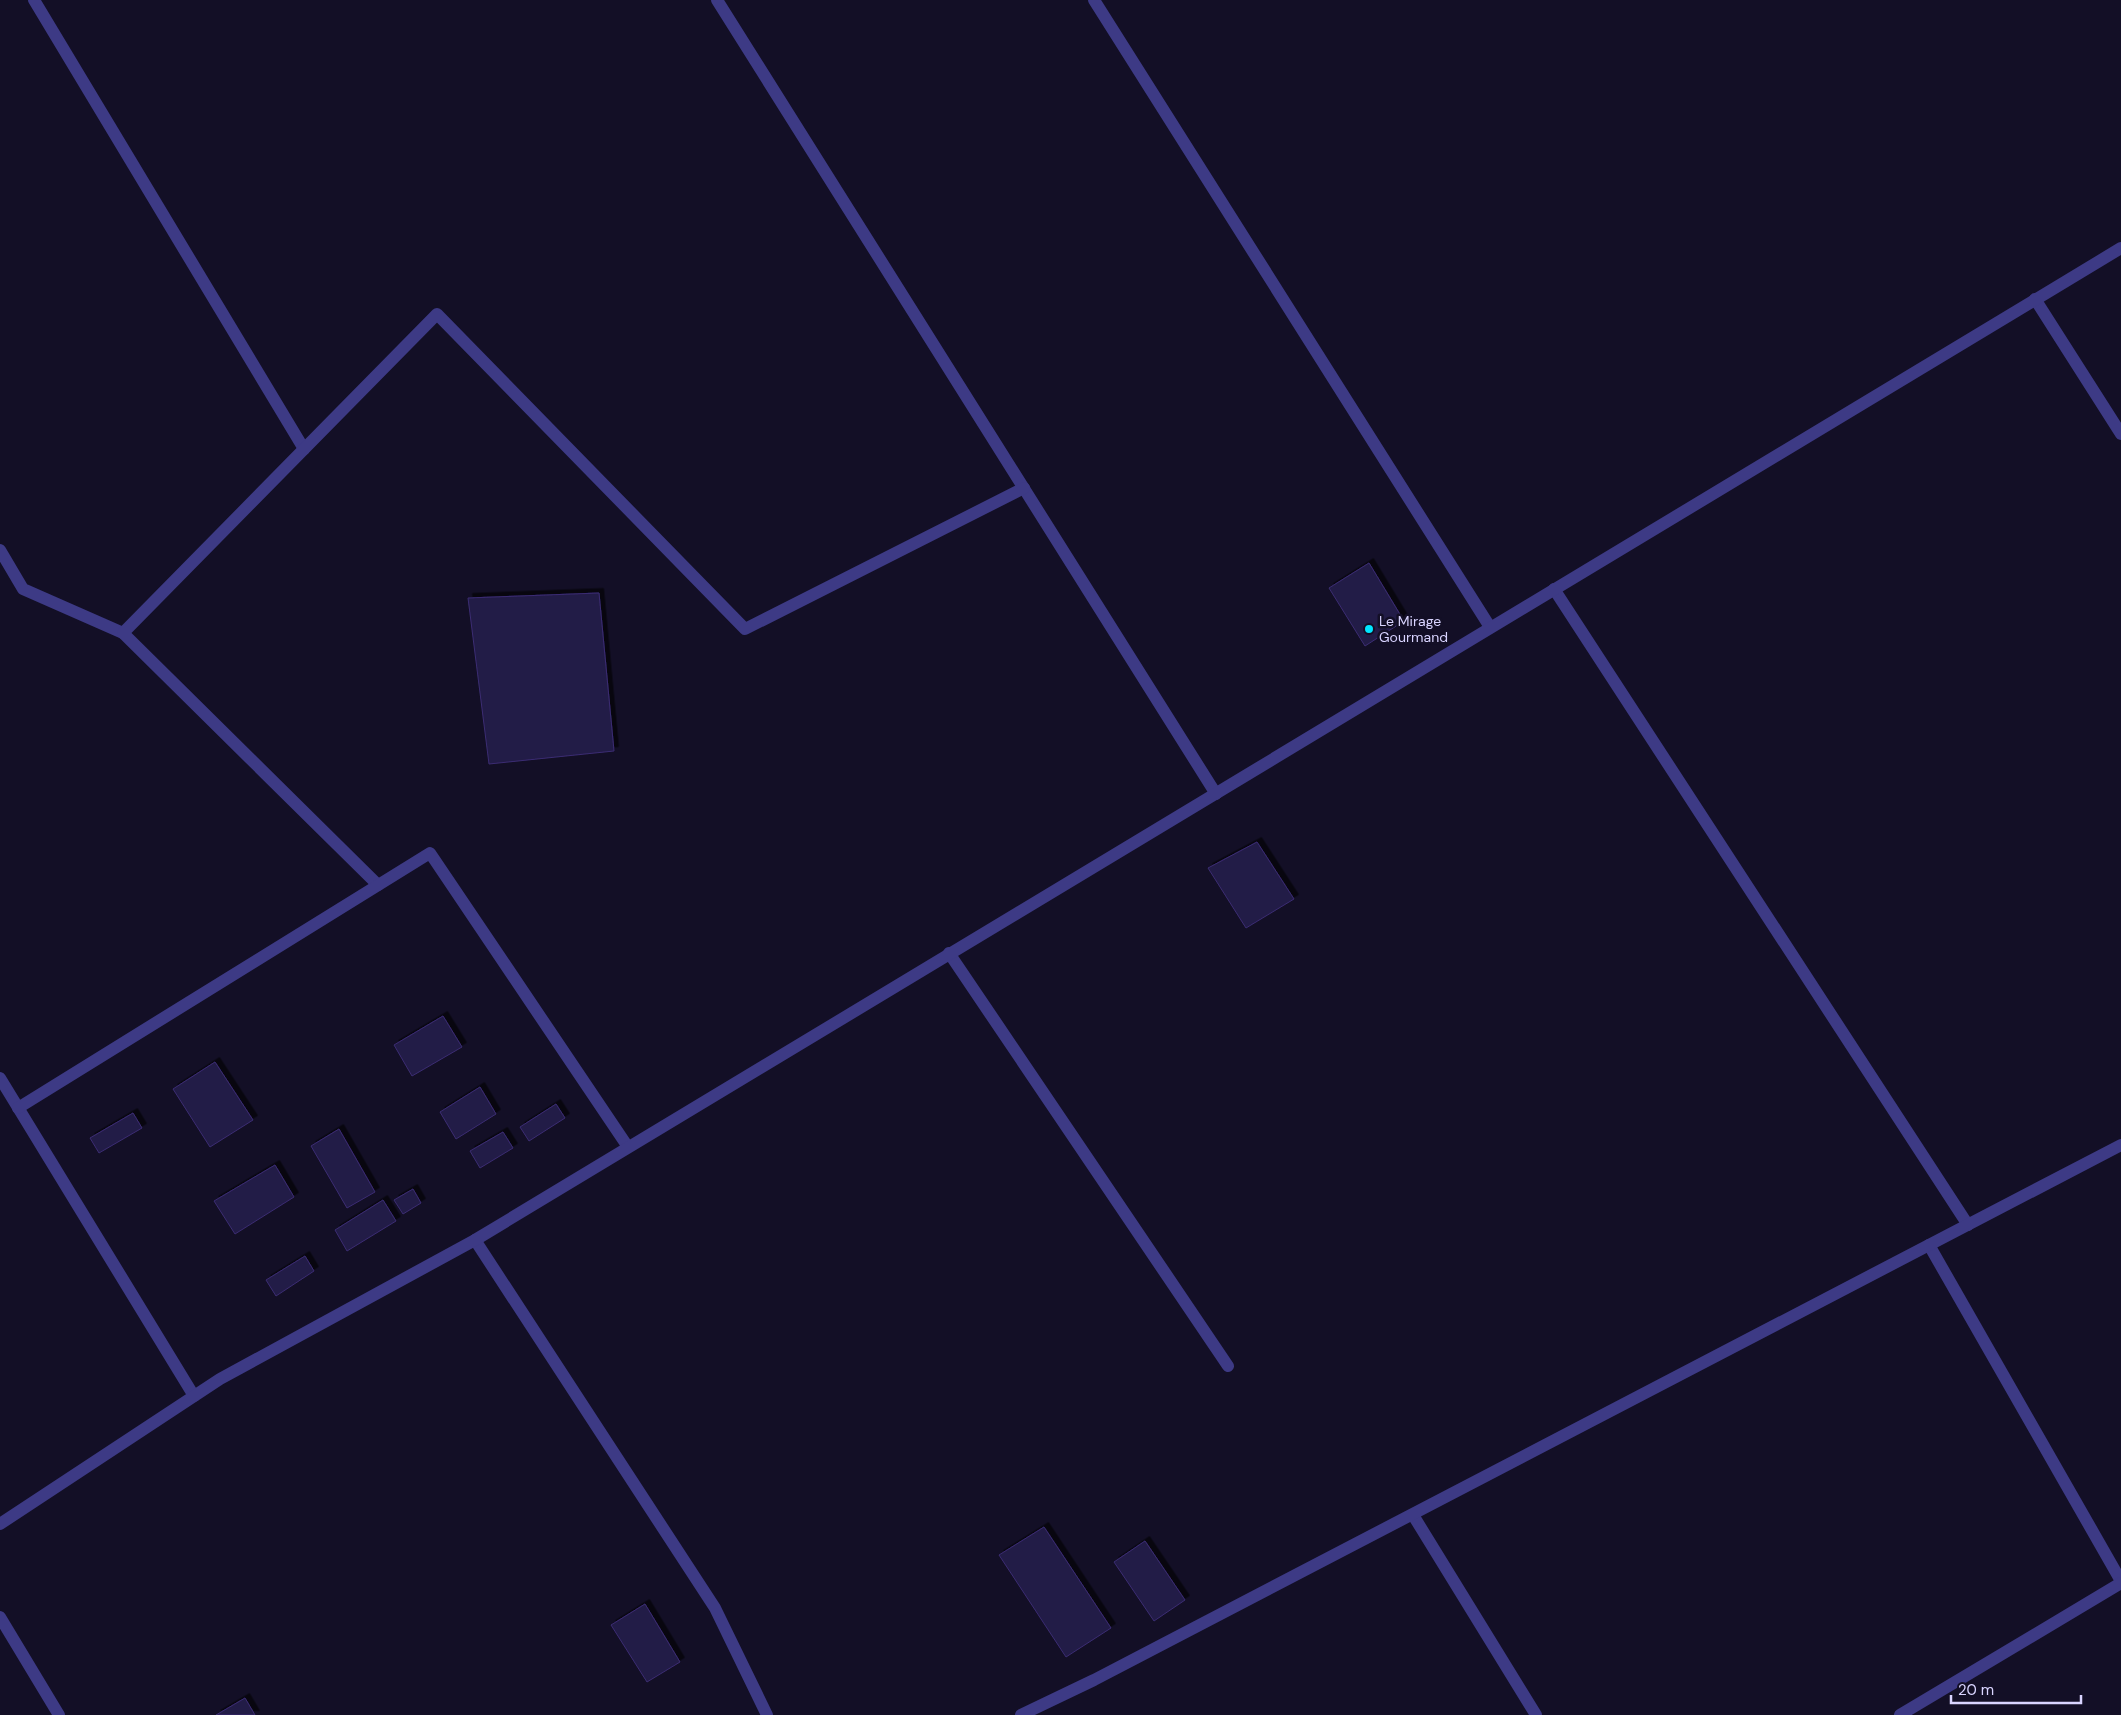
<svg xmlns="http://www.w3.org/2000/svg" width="2121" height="1715" viewBox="0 0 2121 1715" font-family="'DM Sans',sans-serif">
	<defs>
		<filter id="shadow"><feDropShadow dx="4.5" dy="-4.5" stdDeviation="0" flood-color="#0009"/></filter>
	</defs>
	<rect width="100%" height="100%" fill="#130f26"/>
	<g fill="#241b47" stroke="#3b2d73" filter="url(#shadow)">
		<polygon points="1369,563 1404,621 1365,646 1329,588"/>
		<polygon points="599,593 614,751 489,764 468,598"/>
		<polygon points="1257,842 1294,899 1246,928 1208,868"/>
		<polygon points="443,1016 462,1047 412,1076 394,1045"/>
		<polygon points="215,1062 253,1120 210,1147 173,1089"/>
		<polygon points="480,1087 496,1114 456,1139 440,1112"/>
		<polygon points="556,1104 565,1118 529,1141 520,1127"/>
		<polygon points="133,1113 142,1128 99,1153 90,1138"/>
		<polygon points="339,1129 375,1192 347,1208 311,1146"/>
		<polygon points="503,1132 513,1148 480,1168 470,1151"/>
		<polygon points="275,1165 294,1197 235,1234 214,1201"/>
		<polygon points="413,1189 421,1203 403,1214 394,1200"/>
		<polygon points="383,1200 396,1221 347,1251 335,1230"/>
		<polygon points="305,1256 314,1271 276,1296 266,1280"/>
		<polygon points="1044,1527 1111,1628 1066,1657 999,1555"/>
		<polygon points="1145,1541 1185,1600 1154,1621 1114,1562"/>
		<polygon points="645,1604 680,1662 647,1682 611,1625"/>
		<polygon points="245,1698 255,1715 216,1715"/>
	</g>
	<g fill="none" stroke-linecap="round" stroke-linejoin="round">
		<g stroke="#3d3a85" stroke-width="12">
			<polyline points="34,0 304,449"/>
			<polyline points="717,0 1216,794"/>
			<polyline points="1094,0 1490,627"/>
			<polyline points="2035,299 2121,434"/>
			<polyline points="0,550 23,589 123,633"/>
			<polyline points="1554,589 1968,1225"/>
			<polyline points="378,885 123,633 437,314 745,629 1024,488"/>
			<polyline points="949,953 1228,1366"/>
			<polyline points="0,1078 194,1396"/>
			<polyline points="18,1108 430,853 628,1147"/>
			<polyline points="475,1240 715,1608 767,1715"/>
			<polyline points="1929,1245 2121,1581"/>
			<polyline points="1413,1515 1536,1715"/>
			<polyline points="0,1524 220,1379 475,1240 2121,248"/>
			<polyline points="0,1617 59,1715"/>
			<polyline points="1021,1715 1094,1680 2121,1145"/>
			<polyline points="1900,1715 2121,1583"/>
		</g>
	</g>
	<circle fill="#00e5ff" stroke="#130f26" stroke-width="2" cx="1369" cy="629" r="5"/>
	<g text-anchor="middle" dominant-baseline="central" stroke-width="5" stroke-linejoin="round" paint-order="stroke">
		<g font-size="14" fill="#d9d4ff" stroke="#130f26" text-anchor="start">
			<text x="1379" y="621">Le Mirage<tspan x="1379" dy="16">Gourmand</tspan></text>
		</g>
	</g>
	<path d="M1951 1695v8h130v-8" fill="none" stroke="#d9d4ff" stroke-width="2.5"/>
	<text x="1958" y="1695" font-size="15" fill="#d9d4ff" stroke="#130f26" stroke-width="4" paint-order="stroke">20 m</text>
</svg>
